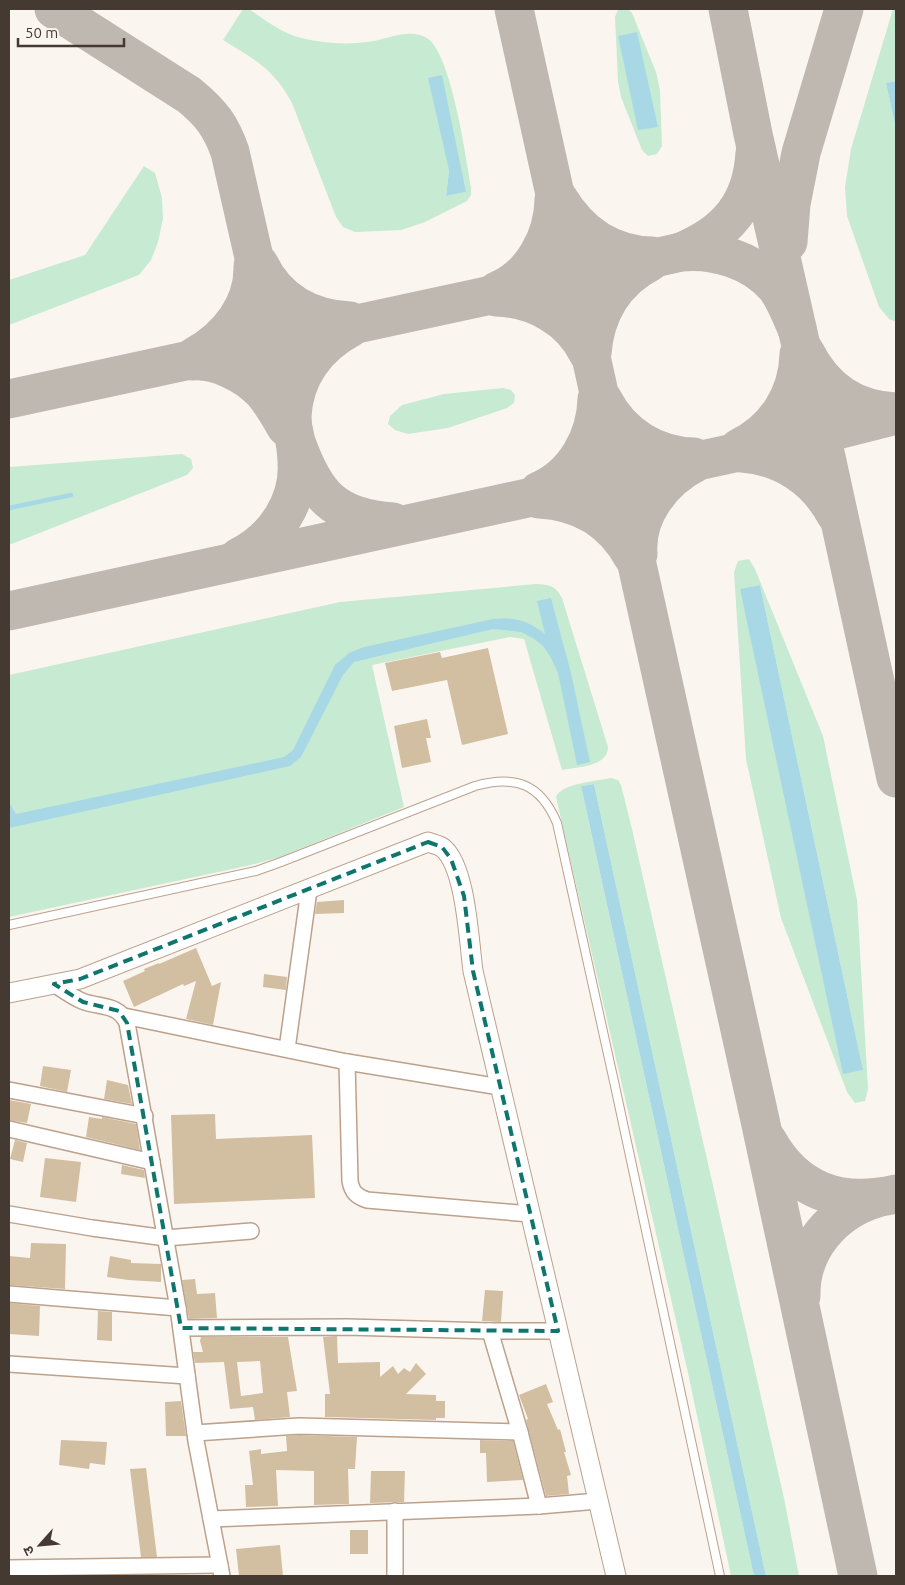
<svg xmlns="http://www.w3.org/2000/svg" width="905" height="1585" viewBox="0 0 905 1585" font-family="Ubuntu,'Noto Sans Devanagari',sans-serif">
	<rect width="100%" height="100%" fill="#fbf5f0"/>
	<g fill="#c7ead2" fill-rule="evenodd">
		<path d="M243,9h6c10,7 21,15 32,21 16,9 37,12 55,13 10,1 21,0 31,-1 19,-2 42,-15 60,-4 24,15 39,119 44,149v8l-4,6 -42,21 -24,8 -46,2 -12,-5 -7,-10 -44,-114c-19,-35 -37,-43 -69,-63zM449,170l17,22 -20,4z"/>
		<polygon points="628,9 632,13 656,72 660,90 662,146 657,154 648,156 642,150 621,97 618,81 615,17 618,10"/>
		<polygon points="893,9 896,9 896,81 886,83 896,129 896,322 889,319 879,307 847,216 845,187 851,149"/>
		<polygon points="144,166 155,173 162,198 163,219 158,242 151,260 139,275 9,325 9,280 85,255"/>
		<polygon points="503,388 511,390 515,395 514,403 507,408 448,428 408,434 395,430 388,424 390,416 402,405 444,394"/>
		<polygon points="182,454 191,459 193,468 187,475 9,545 9,467"/>
		<path d="M749,559l6,10 68,167 34,164 11,189 -3,12 -10,2 -8,-11 -66,-174 -35,-159 -12,-187 4,-11zM759,585h1l103,485 -123,-480z"/>
		<path d="M536,584c14,1 19,1 26,14l46,149c0,20 -31,20 -46,23l-38,-131 -14,-2 -138,28 32,142 -124,50 -29,8 -242,52v-242l331,-73z"/>
		<path d="M611,778l7,2 3,5 11,44 152,669 15,78h-33l-172,-792 -13,2 173,790h-23l-43,-203 -132,-576c6,-14 41,-16 55,-19z"/>
	</g>
	<g fill="#a8d8e6">
		<polygon points="637,32 658,127 638,130 618,36"/>
		<polygon points="442,75 466,192 446,196 449,170 428,78"/>
		<polygon points="896,81 896,129 886,83"/>
		<polygon points="760,585 863,1070 843,1074 740,589"/>
		<path d="M551,598l20,75 19,89 -13,3 -19,-92 -7,-15 -8,-12 -10,-8 -12,-6 -28,-3 -139,33 -11,13 -42,82 -11,9 -281,62v-26l7,12 268,-57 9,-7 42,-85 14,-12 15,-6 129,-28c22,-2 34,1 52,15l-8,-33z"/>
		<polygon points="594,784 766,1576 754,1576 581,786"/>
	</g>
	<g fill="none" stroke-linecap="round" stroke-linejoin="round">
		<polyline stroke="#a8d8e6" stroke-width="4.5" points="9,508 71,495"/>
		<g stroke="#bfb8b1" stroke-width="39">
			<path d="M54,9l135,86c22,18 32,31 41,57l66,290c19,53 38,76 97,80"/>
			<polyline points="514,9 760,1120 858,1576"/>
			<polyline points="728,9 753,134 821,434 896,778"/>
			<path d="M558,198c21,35 53,57 94,58"/>
			<polyline points="788,242 791,204 801,153 844,9"/>
			<path d="M681,252c46,-19 71,-48 74,-99"/>
			<path d="M259,264c18,37 51,55 91,57"/>
			<path d="M497,291c36,-15 56,-54 57,-91"/>
			<path d="M496,297c38,1 75,21 92,56"/>
			<path d="M805,352c19,38 49,58 91,60"/>
			<path d="M592,353c3,-39 22,-73 58,-91"/>
			<path d="M195,356c33,-18 59,-51 58,-90"/>
			<path d="M192,361c24,-2 54,13 70,30 10,11 17,24 24,36"/>
			<path d="M9,399l473,-102 199,-45c34,-3 72,8 95,35 9,12 15,28 21,42"/>
			<path d="M603,400c18,35 52,56 91,57"/>
			<path d="M739,448c37,-18 59,-53 60,-94"/>
			<path d="M742,453c41,3 75,26 94,62"/>
			<path d="M539,491c36,-15 57,-54 58,-92"/>
			<path d="M539,499c41,2 74,21 94,58"/>
			<path d="M638,554c-3,-39 24,-74 57,-91"/>
			<path d="M239,557c35,-17 61,-55 58,-95 0,-15 -5,-31 -5,-46 2,-39 24,-70 58,-88"/>
			<polyline points="9,611 821,434 896,415"/>
			<path d="M767,1140c28,51 73,67 129,54"/>
			<path d="M801,1296c-1,-47 32,-85 76,-98"/>
		</g>
	</g>
	<g fill="#d2bfa2" fill-rule="evenodd">
		<polygon points="488,648 508,734 462,745 447,680 392,691 385,663 440,652 442,658"/>
		<polygon points="427,719 431,738 426,738 431,762 402,768 394,726"/>
		<polygon points="344,900 344,913 315,914 317,902"/>
		<polygon points="196,948 212,986 221,982 213,1025 186,1019 196,981 184,986 183,984 134,1007 123,981 145,971 144,969 159,963 159,964"/>
		<polygon points="264,974 287,977 286,990 263,987"/>
		<polygon points="43,1066 71,1070 67,1092 40,1086"/>
		<polygon points="107,1080 128,1085 132,1104 104,1099"/>
		<polygon points="9,1100 31,1104 27,1123 9,1120"/>
		<polygon points="215,1114 216,1139 312,1135 315,1198 174,1204 171,1115"/>
		<polygon points="89,1117 102,1119 102,1117 136,1124 140,1150 86,1137"/>
		<polygon points="15,1140 27,1143 23,1162 10,1159"/>
		<polygon points="45,1158 81,1162 76,1202 40,1197"/>
		<polygon points="122,1165 144,1170 145,1178 121,1174"/>
		<polygon points="31,1243 66,1244 65,1289 9,1285 9,1256 30,1258"/>
		<polygon points="110,1256 131,1260 131,1263 161,1264 161,1282 128,1280 107,1277"/>
		<polygon points="195,1279 197,1294 215,1293 217,1318 189,1319 182,1280"/>
		<polygon points="485,1290 503,1291 501,1322 482,1321"/>
		<polygon points="9,1303 40,1306 39,1336 9,1334"/>
		<polygon points="98,1311 112,1312 112,1341 97,1340"/>
		<polygon points="337,1336 338,1363 380,1362 380,1377 393,1366 398,1374 404,1368 410,1372 416,1363 426,1374 406,1394 436,1395 436,1401 445,1401 445,1418 436,1418 436,1420 325,1417 325,1394 330,1394 323,1337"/>
		<path d="M201,1337h87l9,54 -10,1 3,25 -35,3 -2,-13 -23,2 -6,-47 -29,1 -2,-11h10l-3,-11zM260,1361l3,32 -22,3 -4,-34z"/>
		<polygon points="546,1384 553,1402 547,1404 558,1430 560,1429 566,1452 564,1452 571,1475 567,1476 569,1494 546,1496 526,1420 528,1419 519,1395"/>
		<polygon points="181,1401 186,1436 166,1436 165,1402"/>
		<polygon points="299,1435 357,1437 355,1469 348,1469 349,1504 314,1505 314,1471 276,1470 278,1506 246,1507 245,1485 253,1485 249,1451 261,1449 261,1454 287,1451 286,1436"/>
		<polygon points="61,1440 107,1442 105,1465 90,1463 89,1469 59,1465"/>
		<polygon points="480,1440 513,1441 523,1480 487,1482 486,1453 480,1453"/>
		<polygon points="146,1468 157,1557 141,1557 130,1469"/>
		<polygon points="371,1471 405,1471 404,1502 370,1503"/>
		<rect x="350" y="1530" width="18" height="24"/>
		<polygon points="280,1545 283,1576 239,1576 236,1549"/>
	</g>
	<g fill="none" stroke-linecap="round" stroke-linejoin="round">
		<g stroke="#bca18b" stroke-width="10">
			<path id="service" d="M9,925l247,-54 25,-9 194,-76c40,-11 65,-3 82,37l58,263 105,490"/>
		</g>
		<g stroke="#bca18b" stroke-width="18">
			<g id="minor">
				<path d="M54,984c9,6 18,13 28,17 17,7 36,2 45,22l51,285 18,133 26,135"/>
				<polyline points="124,1016 347,1062 500,1087"/>
				<polyline points="287,1049 309,890"/>
				<path d="M347,1062l3,119c2,11 6,15 17,19l163,14"/>
				<polyline points="9,1090 145,1116"/>
				<polyline points="9,1129 152,1162"/>
				<polyline points="9,1214 92,1228 166,1238 251,1231"/>
				<polyline points="9,1294 178,1308"/>
				<polyline points="181,1328 347,1327 490,1331 558,1331"/>
				<polyline points="490,1331 520,1432 539,1506"/>
				<polyline points="9,1364 187,1376"/>
				<polyline points="195,1433 299,1426 520,1432"/>
				<polyline points="211,1519 539,1506 598,1501"/>
				<polyline points="9,1568 220,1565"/>
				<polyline points="395,1576 395,1511"/>
			</g>
		</g>
		<g stroke="#bca18b" stroke-width="21">
			<path id="tertiary" d="M9,993l71,-14 348,-137c5,2 11,3 15,6 23,19 26,94 30,123l143,605"/>
		</g>
		<use href="#service" stroke="#fff" stroke-width="8"/>
		<use href="#minor" stroke="#fff" stroke-width="15"/>
		<use href="#tertiary" stroke="#fff" stroke-width="19"/>
	</g>
	<path fill="none" stroke="#0f766e" stroke-width="4" stroke-dasharray="10 6" stroke-linejoin="round" d="M428,842l14,5 9,12 13,37 9,75 85,360 -377,-3 -54,-305 -8,-12 -36,-9 -29,-18 26,-5z"/>
	<rect width="905" height="1585" fill="none" stroke="#453a31" stroke-width="20"/>
	<g transform="translate(40 1545) rotate(243)" stroke="#fbf5f0" stroke-width="4" paint-order="stroke">
	<path d="M0-4L9 19L0 12L-9 19Z" fill="#453a31"/>
	<text y="-8" font-size="14" font-weight="bold" text-anchor="middle" fill="#453a31">उ</text>
	</g>
	<path d="M18 38v8h106v-8" fill="none" stroke="#453a31" stroke-width="2.5"/>
	<text x="25" y="38" font-size="15" fill="#453a31" stroke="#fbf5f0" stroke-width="4" paint-order="stroke">50 m</text>
</svg>
